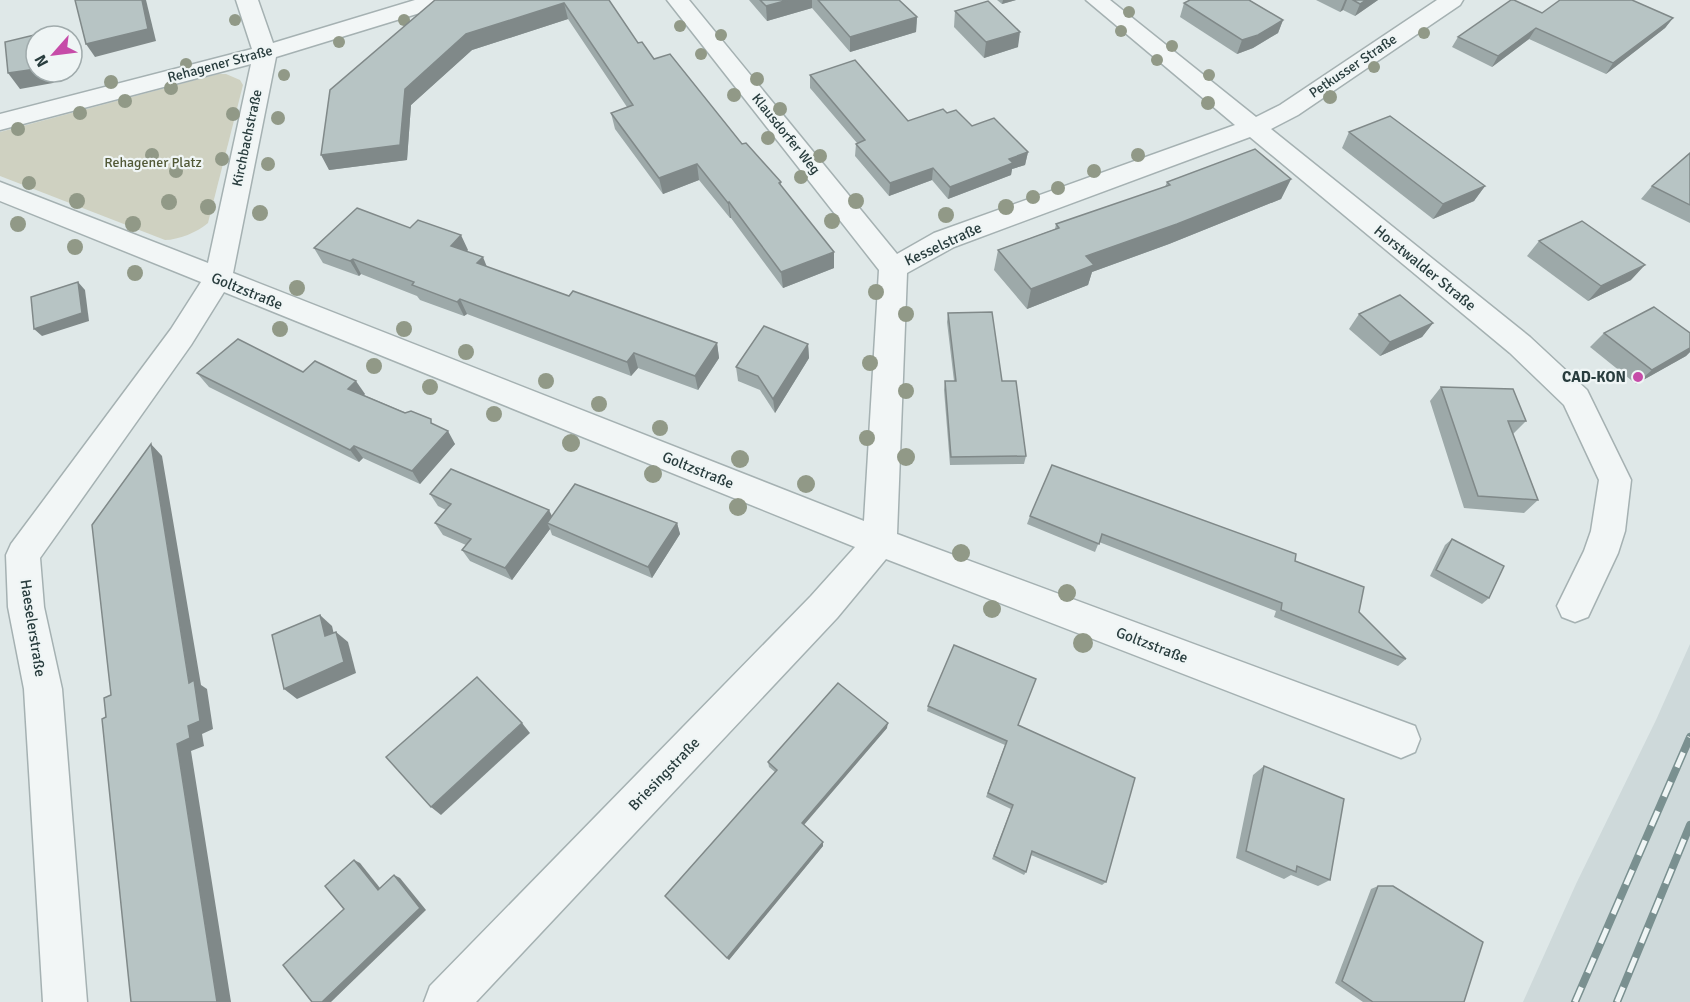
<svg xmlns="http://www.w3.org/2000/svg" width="1690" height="1002" viewBox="0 0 1690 1002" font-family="Signika,sans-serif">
	<rect width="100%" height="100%" fill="#dfe8e8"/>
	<polygon fill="#ced9da" points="1690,644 1690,1002 1523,1002 1576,884 1656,720"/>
	<path fill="#cfd1c1" d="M218,74h8l14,6 3,5 -35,138c-10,9 -30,17 -43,17l-165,-64v-44z"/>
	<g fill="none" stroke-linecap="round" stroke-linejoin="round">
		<g stroke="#a5b1b2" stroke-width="3">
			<polygon id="minor" points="236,0 258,0 273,43 415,0 449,0 446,5 276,57 233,273 864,521 879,270 667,0 689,0 897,254 934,233 1235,125 1086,0 1110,0 1256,117 1280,105 1437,0 1463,0 1460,5 1298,115 1271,129 1530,337 1587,390 1631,480 1625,531 1618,553 1588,617 1575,622 1562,617 1557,606 1584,551 1591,531 1599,480 1564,405 1510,353 1250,137 954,247 907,273 897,534 1415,726 1420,739 1415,752 1401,758 886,559 837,618 476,1002 424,1002 430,986 811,596 855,547 224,292 191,345 40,558 44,607 62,689 87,1002 43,1002 24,689 8,607 6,555 11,544 171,329 201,282 0,201 0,182 208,263 251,64 0,130 0,114 252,49"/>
		</g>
		<use href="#minor" fill="#f2f6f6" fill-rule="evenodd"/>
		<g stroke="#7a9090" stroke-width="8">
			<g id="rail">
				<polyline points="1575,1002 1690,737"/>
				<polyline points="1617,1002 1690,825"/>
			</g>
		</g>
		<use href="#rail" stroke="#eff5f5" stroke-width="5" stroke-dasharray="16" stroke-linecap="butt"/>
	</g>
	<g fill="#919987">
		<circle cx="1129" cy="12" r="6"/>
		<circle cx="235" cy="20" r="6"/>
		<circle cx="404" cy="20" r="6"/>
		<circle cx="680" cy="26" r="6"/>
		<circle cx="1121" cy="31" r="6"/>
		<circle cx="1424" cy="33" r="6"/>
		<circle cx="721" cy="35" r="6"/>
		<circle cx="339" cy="42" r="6"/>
		<circle cx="1172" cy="46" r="6"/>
		<circle cx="701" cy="54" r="6"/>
		<circle cx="1157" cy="60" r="6"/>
		<circle cx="186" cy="64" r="6"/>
		<circle cx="1374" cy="67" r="6"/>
		<circle cx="284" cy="75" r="6"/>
		<circle cx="1209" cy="75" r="6"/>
		<circle cx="757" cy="79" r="7"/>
		<circle cx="111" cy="82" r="7"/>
		<circle cx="171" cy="88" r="7"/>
		<circle cx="734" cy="95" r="7"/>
		<circle cx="1330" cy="97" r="7"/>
		<circle cx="125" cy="101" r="7"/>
		<circle cx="1208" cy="103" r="7"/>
		<circle cx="780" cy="109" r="7"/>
		<circle cx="80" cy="113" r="7"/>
		<circle cx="233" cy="114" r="7"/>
		<circle cx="278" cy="118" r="7"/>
		<circle cx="18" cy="129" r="7"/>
		<circle cx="768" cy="138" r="7"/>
		<circle cx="152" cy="155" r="7"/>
		<circle cx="1138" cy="155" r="7"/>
		<circle cx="820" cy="156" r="7"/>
		<circle cx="222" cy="159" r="7"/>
		<circle cx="268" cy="164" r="7"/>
		<circle cx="176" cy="171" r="7"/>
		<circle cx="1094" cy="171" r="7"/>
		<circle cx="801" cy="177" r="7"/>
		<circle cx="29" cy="183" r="7"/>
		<circle cx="1058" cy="188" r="7"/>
		<circle cx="1033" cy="197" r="7"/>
		<circle cx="77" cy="201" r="8"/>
		<circle cx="856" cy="201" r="8"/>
		<circle cx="169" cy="202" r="8"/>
		<circle cx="208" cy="207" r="8"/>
		<circle cx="1006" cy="207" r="8"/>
		<circle cx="260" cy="213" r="8"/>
		<circle cx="946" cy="215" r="8"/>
		<circle cx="832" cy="221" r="8"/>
		<circle cx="18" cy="224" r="8"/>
		<circle cx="133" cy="224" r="8"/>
		<circle cx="75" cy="247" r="8"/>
		<circle cx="135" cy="273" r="8"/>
		<circle cx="297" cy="288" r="8"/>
		<circle cx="876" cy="292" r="8"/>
		<circle cx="906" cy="314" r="8"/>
		<circle cx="280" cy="329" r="8"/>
		<circle cx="404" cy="329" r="8"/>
		<circle cx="466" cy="352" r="8"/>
		<circle cx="870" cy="363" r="8"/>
		<circle cx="374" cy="366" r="8"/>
		<circle cx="546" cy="381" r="8"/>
		<circle cx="430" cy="387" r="8"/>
		<circle cx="906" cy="391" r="8"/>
		<circle cx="599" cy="404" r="8"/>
		<circle cx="494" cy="414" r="8"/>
		<circle cx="660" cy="428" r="8"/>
		<circle cx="867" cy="438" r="8"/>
		<circle cx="571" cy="443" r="9"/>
		<circle cx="906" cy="457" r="9"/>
		<circle cx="740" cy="459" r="9"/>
		<circle cx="653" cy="474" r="9"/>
		<circle cx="806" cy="484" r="9"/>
		<circle cx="738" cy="507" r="9"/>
		<circle cx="961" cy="553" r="9"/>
		<circle cx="1067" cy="593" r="9"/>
		<circle cx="992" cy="609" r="9"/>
		<circle cx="1083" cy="643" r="10"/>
	</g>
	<g fill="#9da9a9">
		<polygon points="435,0 609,0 638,43 781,182 781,186 834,268 783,288 731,218 730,218 699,180 663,194 615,129 611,113 627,107 568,19 472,50 411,105 407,160 329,170"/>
		<polygon points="749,0 899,0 917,17 916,32 850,52 812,8 767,21"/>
		<polygon points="997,0 1016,0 1002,4"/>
		<polygon points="1316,0 1378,0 1355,16 1343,10 1340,12"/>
		<polygon points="1184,3 1283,20 1278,33 1253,48 1237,54 1180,17"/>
		<polygon points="955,11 1018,47 984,58 954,27"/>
		<polygon points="1542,13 1673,18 1665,28 1606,74 1529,39 1492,67 1452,47 1458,37"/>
		<polygon points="810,75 908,121 947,113 972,126 1028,152 1025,165 1012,169 1011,175 948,199 932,180 889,196 855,156 856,144 857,143 810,88"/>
		<polygon points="1349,132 1485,186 1474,201 1433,219 1342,148"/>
		<polygon points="1690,153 1690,223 1641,199 1652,186"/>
		<polygon points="1291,179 1281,199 1169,244 1092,272 1088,285 1027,309 994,270 998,250 1055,229 1056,224 1165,187 1167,182"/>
		<polygon points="1539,241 1631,280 1588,301 1527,256"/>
		<polygon points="314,248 468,250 467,251 487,267 569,296 717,343 719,358 698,390 638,368 631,376 467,314 464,316 420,300 417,296 361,274 359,276 323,263"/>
		<polygon points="948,313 1002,381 1026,456 1024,464 950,465 944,390 945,381 954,381 947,322"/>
		<polygon points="1359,314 1433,323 1422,337 1380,356 1349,329"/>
		<polygon points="1604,333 1690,333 1690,352 1686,356 1636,384 1590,347"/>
		<polygon points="808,344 809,358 775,413 760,390 738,381 736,367"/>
		<polygon points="303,372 365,394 364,395 435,425 455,444 420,484 363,458 359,462 209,387 197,373"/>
		<polygon points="1441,387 1526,421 1513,434 1538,500 1524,513 1464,508 1430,401"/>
		<polygon points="430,494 552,516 677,523 680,534 652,578 552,535 550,529 512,580 470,561 462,550 466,545 443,535 435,523 446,510 438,506"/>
		<polygon points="1030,516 1295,561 1359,612 1406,659 1398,666 1274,617 1276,611 1099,542 1095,552 1027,524"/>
		<polygon points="1452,539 1489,598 1482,604 1430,576 1445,545"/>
		<polygon points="928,706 1018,725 1106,882 1102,885 1031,855 1026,872 1024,875 992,859 1011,809 986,797 1005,745 927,711"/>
		<polygon points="887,728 804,825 823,846 729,960 668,899 775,772 769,767 768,762"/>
		<polygon points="1264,766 1330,880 1318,886 1291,875 1284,879 1236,858 1253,775"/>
		<polygon points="1378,886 1464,1002 1363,1002 1335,983 1371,889"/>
	</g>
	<g fill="#808989">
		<polygon points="142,0 146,0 156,41 95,57 86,44"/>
		<polygon points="788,0 812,0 812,8 767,21 766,6"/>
		<polygon points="1003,0 1016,0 1002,4"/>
		<polygon points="1345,0 1347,0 1343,10 1340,12"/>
		<polygon points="1366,0 1378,0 1355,16 1360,4"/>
		<polygon points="564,3 568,19 472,50 411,105 407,160 329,170 321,155 405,89 466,34"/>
		<polygon points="917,17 916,32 850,52 850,37"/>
		<polygon points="1673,18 1665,28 1606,74 1613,63"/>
		<polygon points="1283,20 1278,33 1253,48 1237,54 1242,40"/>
		<polygon points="1536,28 1529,39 1492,67 1498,56"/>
		<polygon points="1020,32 1018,47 984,58 986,42"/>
		<polygon points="36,69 36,72 66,72 66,73 53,83 20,89 8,73"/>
		<polygon points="1028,152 1025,165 1012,169 1011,175 948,199 950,187 1009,159"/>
		<polygon points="697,164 699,180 663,194 659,178"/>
		<polygon points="933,168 932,180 889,196 890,183"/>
		<polygon points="1291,179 1281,199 1169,244 1092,272 1088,285 1027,309 1031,289 1086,256"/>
		<polygon points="1485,186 1474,201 1433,219 1443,204"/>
		<polygon points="729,202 731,218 730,218 728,203"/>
		<polygon points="461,235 468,250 457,261 451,246"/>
		<polygon points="834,252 834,268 783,288 781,272"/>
		<polygon points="483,257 489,272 477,263"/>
		<polygon points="353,259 361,274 359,276 350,261"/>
		<polygon points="1645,265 1631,280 1588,301 1601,286"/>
		<polygon points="78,282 85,290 89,321 42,336 34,329"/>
		<polygon points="460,299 467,314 464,316 457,302"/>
		<polygon points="1433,323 1422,337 1380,356 1390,342"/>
		<polygon points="717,343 719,358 698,390 695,376"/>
		<polygon points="808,344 809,358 775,413 773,399"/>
		<polygon points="1690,348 1690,352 1686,356 1636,384 1652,370"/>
		<polygon points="634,353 638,368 631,376 627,362"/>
		<polygon points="356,381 365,394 357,402 348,389"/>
		<polygon points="448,431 455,444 420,484 412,471"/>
		<polygon points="151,444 162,456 201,685 207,689 213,729 202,734 204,746 191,751 231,1002 217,1002 177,744 188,726 189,683"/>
		<polygon points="354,446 363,458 359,462 350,450"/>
		<polygon points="549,510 555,522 547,523 550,529 512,580 505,568"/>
		<polygon points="677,523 680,534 652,578 648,567"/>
		<polygon points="320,615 332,626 337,647 325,636"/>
		<polygon points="336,632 348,642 356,673 297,699 284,689"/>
		<polygon points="522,723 530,733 441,815 431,807"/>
		<polygon points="888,723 887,728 802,827 802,823"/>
		<polygon points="823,842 823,846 729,960 727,958"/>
		<polygon points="354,860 360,863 384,893 378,890"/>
		<polygon points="394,875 400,878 426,910 331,1002 322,1002"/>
	</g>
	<g fill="#b7c4c4" stroke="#808989" stroke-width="1.5">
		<polygon points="75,0 142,0 148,29 86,44"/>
		<polygon points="435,0 609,0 638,43 642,42 654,59 670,54 742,144 746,143 781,182 779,183 834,252 781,272 729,202 728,203 697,164 659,178 611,113 633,105 564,3 466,34 405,89 400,145 321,155 330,90"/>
		<polygon points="760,0 788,0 766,6"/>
		<polygon points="818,0 899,0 917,17 850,37"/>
		<polygon points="1190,0 1249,0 1283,20 1258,35 1242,40 1184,3"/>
		<polygon points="1353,0 1366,0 1360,4"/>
		<polygon points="1511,0 1514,0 1542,13 1560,0 1632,0 1673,18 1613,63 1536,28 1498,56 1458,37"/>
		<polygon points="988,1 1020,32 986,42 955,11"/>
		<polygon points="51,31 51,36 36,36 36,69 8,73 5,42"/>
		<polygon points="855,60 908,121 943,109 947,113 956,110 972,126 994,118 1028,152 1009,159 1013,163 950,187 933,168 890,183 856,144 865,140 810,75"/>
		<polygon points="1390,116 1485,186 1443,204 1349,132"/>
		<polygon points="1255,149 1291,179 1177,224 1086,256 1094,265 1031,289 998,250 1059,228 1056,224 1170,185 1167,182"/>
		<polygon points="1690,153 1690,205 1652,186"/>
		<polygon points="357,208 410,228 418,220 461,235 451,246 483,257 477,263 569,296 573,291 717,343 695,376 634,353 627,362 460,299 457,302 412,285 414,282 353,259 350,261 314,248"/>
		<polygon points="1582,221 1645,265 1601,286 1539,241"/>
		<polygon points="78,282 82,313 34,329 31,297"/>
		<polygon points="1400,295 1433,323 1390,342 1359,314"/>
		<polygon points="1654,307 1690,333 1690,348 1652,370 1604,333"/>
		<polygon points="992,312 1002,381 1016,381 1026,456 951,457 945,381 956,381 948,313"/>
		<polygon points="764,326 808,344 773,399 758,376 736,367"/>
		<polygon points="238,339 303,372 315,361 356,381 348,389 405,413 411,411 431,419 431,423 448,431 412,471 354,446 350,450 197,373"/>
		<polygon points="1441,387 1513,389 1526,421 1508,421 1538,500 1478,496"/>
		<polygon points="151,444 189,683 194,680 200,721 188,726 190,738 177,744 217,1002 131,1002 102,719 106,717 104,698 111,695 92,525"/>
		<polygon points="1052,465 1296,554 1295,561 1364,587 1359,612 1406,659 1281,610 1282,603 1102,534 1099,544 1030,516"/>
		<polygon points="451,469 549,510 505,568 462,550 471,539 435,523 451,504 430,494"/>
		<polygon points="575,484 677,523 648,567 547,523"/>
		<polygon points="1452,539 1504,566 1489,598 1436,570"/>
		<polygon points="320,615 325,636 336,632 344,662 284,689 272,635"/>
		<polygon points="954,645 1036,679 1018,725 1135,778 1106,882 1032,851 1026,872 994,856 1013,805 988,793 1007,741 928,706"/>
		<polygon points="477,677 522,723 431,807 386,757"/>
		<polygon points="838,683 888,723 802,823 823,842 727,958 665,896 777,770 768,762"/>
		<polygon points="1264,766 1344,799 1330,880 1297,866 1296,872 1246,851"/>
		<polygon points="354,860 378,890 394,875 420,908 322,1002 312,1002 283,965 344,909 325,886"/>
		<polygon points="1378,886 1393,886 1483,942 1464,1002 1373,1002 1342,981"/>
	</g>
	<circle fill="#c64ba8" stroke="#eff5f5" stroke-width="2" cx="1638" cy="377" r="6"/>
	<g text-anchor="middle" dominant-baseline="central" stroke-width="4.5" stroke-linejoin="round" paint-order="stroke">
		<g font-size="14" fill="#293d3e" stroke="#eff5f5">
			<text transform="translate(220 64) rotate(-15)">Rehagener Straße</text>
			<text transform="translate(1353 66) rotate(-34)">Petkusser Straße</text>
			<text transform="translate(786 134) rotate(51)">Klausdorfer Weg</text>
			<text transform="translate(247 138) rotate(-78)">Kirchbachstraße</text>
		</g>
		<g font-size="14" fill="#525937" stroke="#eff5f5">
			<text x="153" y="162">Rehagener Platz</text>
		</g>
		<g font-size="15" fill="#293d3e" stroke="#eff5f5">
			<text transform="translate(943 244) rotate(-25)">Kesselstraße</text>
			<text transform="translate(1425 268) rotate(39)">Horstwalder Straße</text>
			<text transform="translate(247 291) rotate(22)">Goltzstraße</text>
			<text transform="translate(698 470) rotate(22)">Goltzstraße</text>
			<text transform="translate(33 628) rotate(81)">Haeselerstraße</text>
			<text transform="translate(1152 645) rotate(21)">Goltzstraße</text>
			<text transform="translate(664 774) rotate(-46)">Briesingstraße</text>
		</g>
		<g font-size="15" font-weight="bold" fill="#293d3e" stroke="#eff5f5" text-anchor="end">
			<text x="1626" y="377">CAD-KON</text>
		</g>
	</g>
	<g transform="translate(54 54) rotate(242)"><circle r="28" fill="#eff5f5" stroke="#a0abac" stroke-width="1.5"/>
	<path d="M0-4.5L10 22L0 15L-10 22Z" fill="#c64ba8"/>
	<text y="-9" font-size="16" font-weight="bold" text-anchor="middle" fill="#293d3e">N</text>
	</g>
</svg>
